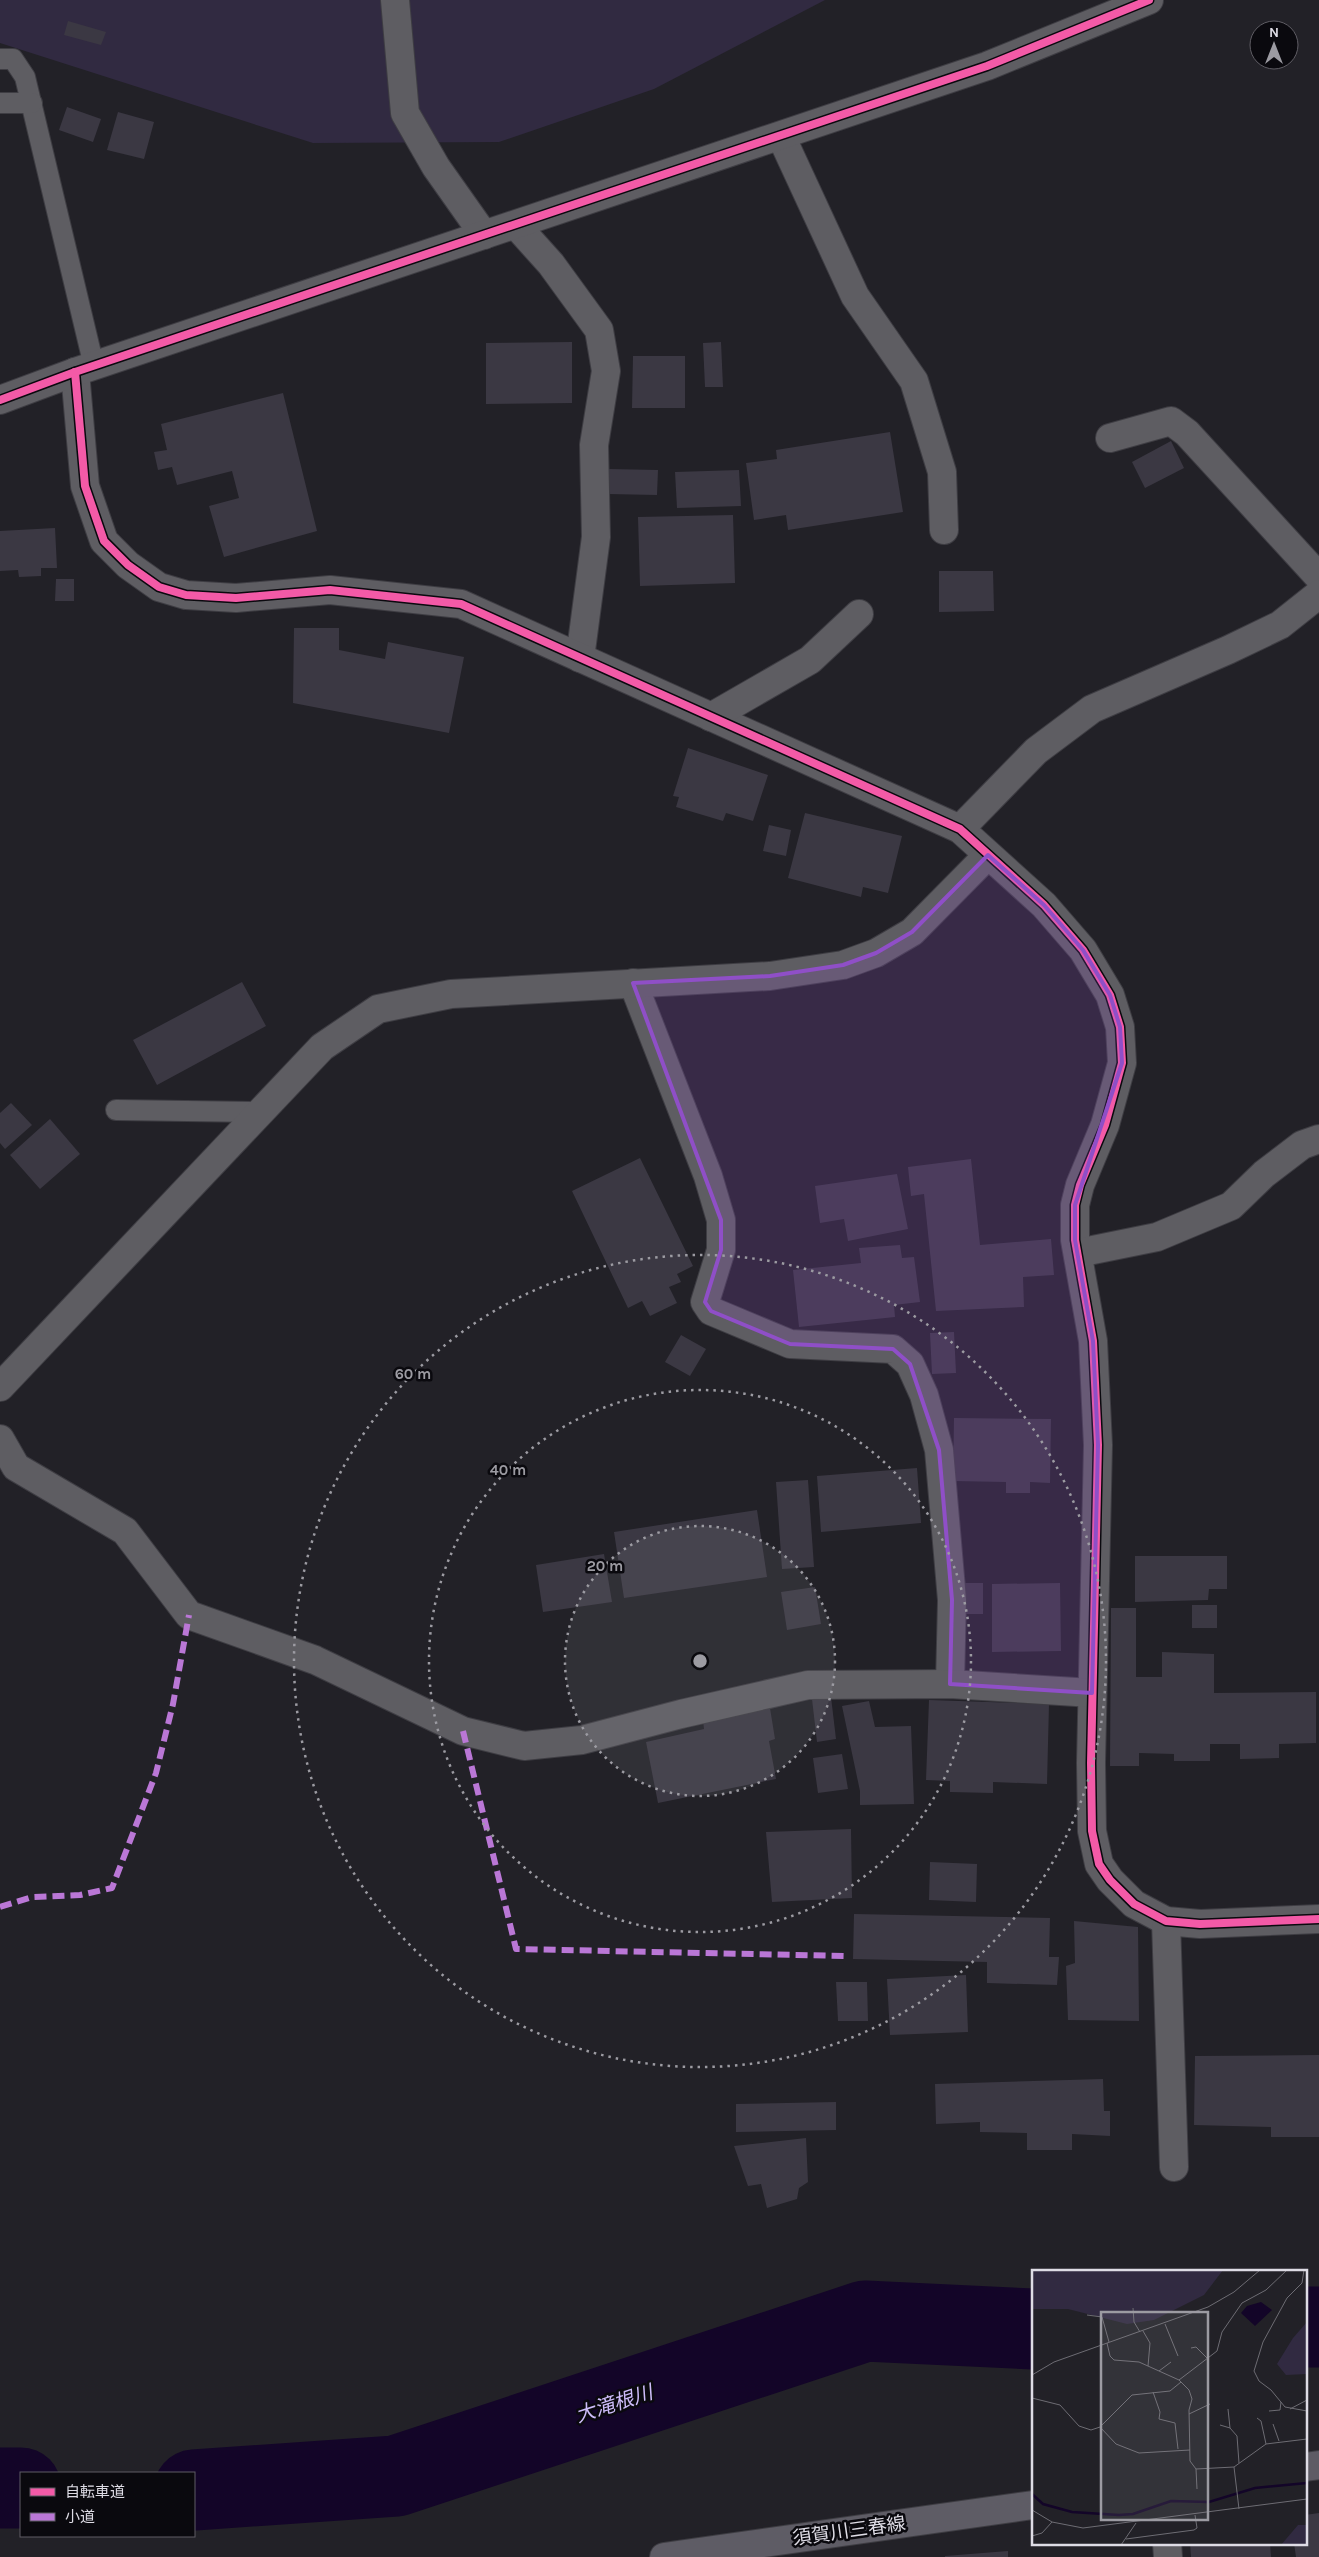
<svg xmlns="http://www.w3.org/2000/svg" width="1319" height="2557" viewBox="0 0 1319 2557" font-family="Karla,'Noto Sans JP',sans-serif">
	<rect width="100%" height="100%" fill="#222127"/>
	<polygon fill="#312a41" points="0,0 825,0 654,89 499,142 313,143 0,43"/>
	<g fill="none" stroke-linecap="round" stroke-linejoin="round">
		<g stroke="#130528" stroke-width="81">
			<polyline points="1305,2327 1319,2327"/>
			<polyline points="0,2488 21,2488"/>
			<polyline points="194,2490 396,2476 865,2321 1033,2329"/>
		</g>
	</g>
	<g fill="#3b3843">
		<polygon points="68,21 106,32 101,45 64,35"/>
		<polygon points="67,107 101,119 93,142 59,130"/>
		<polygon points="118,112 154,122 144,159 107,150"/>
		<polygon points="572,342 572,403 486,404 486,343"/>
		<polygon points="721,342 723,387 705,387 703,343"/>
		<polygon points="633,356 685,356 685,408 632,408"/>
		<polygon points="283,393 317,531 224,557 209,506 239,498 232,471 177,485 172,467 158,470 154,452 167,450 161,424"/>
		<polygon points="890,432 903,512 788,530 786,515 754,520 746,463 777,459 776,450"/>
		<polygon points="1171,441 1184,468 1145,488 1132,462"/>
		<polygon points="608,469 658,470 657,495 608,494"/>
		<polygon points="739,470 741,506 677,508 675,472"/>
		<polygon points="733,515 735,583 640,586 638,517"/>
		<polygon points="55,528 57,568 41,568 41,576 19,577 18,570 0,571 0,531"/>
		<polygon points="939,571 993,571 994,611 939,612"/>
		<polygon points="56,579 74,579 74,601 55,601"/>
		<polygon points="294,628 339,628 339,650 385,659 388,642 464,657 449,733 293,703"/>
		<polygon points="688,748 768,775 753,821 726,813 723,821 676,807 679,797 673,796"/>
		<polygon points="805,813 902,836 888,893 863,887 861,897 788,878"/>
		<polygon points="769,825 791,830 786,856 763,851"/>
		<polygon points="242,982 266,1026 157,1085 133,1040"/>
		<polygon points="11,1103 32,1125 5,1149 0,1143 0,1113"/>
		<polygon points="50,1119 80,1154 40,1189 10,1155"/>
		<polygon points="640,1158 693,1266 677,1274 681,1282 669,1287 677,1303 650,1316 642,1301 628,1308 572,1191"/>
		<polygon points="971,1159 980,1245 1051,1239 1054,1275 1023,1277 1024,1307 936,1311 924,1194 911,1196 908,1167"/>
		<polygon points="897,1174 908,1229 848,1241 844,1219 820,1223 815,1186"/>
		<polygon points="900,1245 902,1258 914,1257 920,1302 894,1305 895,1317 799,1327 793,1270 861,1263 859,1248"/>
		<polygon points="954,1332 956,1373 932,1374 930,1333"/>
		<polygon points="681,1335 706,1349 690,1376 665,1362"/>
		<polygon points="954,1418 1051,1419 1050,1483 1030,1482 1030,1493 1006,1493 1006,1482 953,1481"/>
		<polygon points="917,1468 921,1523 821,1532 817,1476"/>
		<polygon points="808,1480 814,1567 782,1569 776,1482"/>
		<polygon points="757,1510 767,1577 624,1598 614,1532"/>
		<polygon points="604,1554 612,1602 543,1612 536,1565"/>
		<polygon points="1135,1556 1227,1556 1227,1589 1209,1589 1208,1600 1135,1602"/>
		<rect x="962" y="1583" width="21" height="31"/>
		<polygon points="1060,1583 1061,1651 992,1652 992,1584"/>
		<polygon points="815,1587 821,1624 787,1630 781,1592"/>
		<rect x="1192" y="1605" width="25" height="23"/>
		<polygon points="1111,1608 1136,1608 1136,1677 1162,1677 1162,1652 1214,1654 1214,1693 1316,1692 1316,1743 1279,1744 1279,1758 1240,1759 1240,1744 1210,1744 1210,1761 1174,1761 1174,1754 1139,1753 1139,1766 1110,1766"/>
		<polygon points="831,1697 836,1739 817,1742 812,1699"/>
		<polygon points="929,1700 1049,1704 1047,1784 993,1782 993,1793 950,1792 950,1781 926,1780"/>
		<polygon points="869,1701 875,1727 911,1726 914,1804 860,1805 860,1791 842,1706"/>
		<polygon points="770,1708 775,1739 769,1741 776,1779 658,1803 646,1742 704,1729 703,1720"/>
		<polygon points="842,1754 848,1789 818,1793 813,1758"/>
		<polygon points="851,1829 852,1898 772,1902 766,1832"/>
		<polygon points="930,1862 977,1864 976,1902 929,1900"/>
		<polygon points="854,1914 1050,1918 1049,1957 1059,1957 1057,1985 987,1983 987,1962 853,1959"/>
		<polygon points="1074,1921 1138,1927 1139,2021 1068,2020 1066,1966 1075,1963"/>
		<polygon points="966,1975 968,2032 890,2035 887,1979"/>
		<polygon points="836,1982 867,1982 868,2021 838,2021"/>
		<polygon points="1319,2055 1319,2137 1271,2137 1271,2127 1194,2125 1195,2056"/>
		<polygon points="1103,2079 1104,2111 1110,2111 1110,2136 1072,2134 1072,2150 1027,2150 1027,2133 980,2132 980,2122 936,2124 935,2084"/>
		<polygon points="836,2102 836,2130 736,2132 736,2104"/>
		<polygon points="806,2138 808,2182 799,2188 797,2199 767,2208 761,2184 748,2186 734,2146"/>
		<polygon points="1319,2513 1319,2557 1296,2557 1294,2543 1305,2543 1305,2515"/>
		<polygon points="1190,2543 1270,2543 1271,2557 1191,2557"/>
		<polygon points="1008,2551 1008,2557 945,2557 945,2556"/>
	</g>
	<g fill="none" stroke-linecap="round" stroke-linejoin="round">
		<g stroke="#3e3d43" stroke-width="22">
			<g id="service">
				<polyline points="0,59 13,59 25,77 94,366"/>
				<polyline points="0,103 32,103"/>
				<polyline points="116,1110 258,1112"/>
			</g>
		</g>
		<g stroke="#3e3d43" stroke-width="30">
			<g id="minor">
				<polyline points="395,0 405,113 436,167 484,235"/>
				<polyline points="781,136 855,296 914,381 942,472 944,530"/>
				<polyline points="516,225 551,264 599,330 606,371 594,445 596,537 580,658"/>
				<polyline points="75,372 85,486 104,541 128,565 159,587 186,595 236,598 330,590 461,604 960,829 1044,905 1083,950 1110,995 1120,1027 1122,1063 1105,1125 1080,1185 1075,1205 1075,1240 1093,1341 1098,1445 1091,1763 1092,1831 1099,1864 1110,1880 1134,1904 1166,1921 1200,1924 1319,1919"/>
				<polyline points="1110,438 1171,421 1187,433 1319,577"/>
				<polyline points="711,717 810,660 859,614"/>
				<polyline points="960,829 1036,751 1092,709 1228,650 1280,625 1319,594"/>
				<polyline points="633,983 708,1176 721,1220 721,1250 705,1302 711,1311 790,1344 893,1349 910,1364 924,1395 939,1450 952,1600 950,1684"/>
				<polyline points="1078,1253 1157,1237 1231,1206 1264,1174 1302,1145 1319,1139"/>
				<polyline points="0,1387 322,1047 378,1009 451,994 770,976 843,965 876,953 912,932 988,855"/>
				<polyline points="0,1439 16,1467 125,1531 189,1615 315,1660 463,1731 524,1746 582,1740 681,1714 808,1685 950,1684 1092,1693"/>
				<polyline points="1166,1921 1174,2167"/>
				<polyline points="1167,2543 1168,2557"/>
			</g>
		</g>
		<g stroke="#3e3d43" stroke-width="30">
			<polyline id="tertiary" points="0,400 75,372 987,66 1149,0"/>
		</g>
		<g stroke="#3e3d43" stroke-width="30">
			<g id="primary">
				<polyline points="1305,2467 1319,2465"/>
				<polyline points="664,2557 1033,2505"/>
			</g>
		</g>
		<use href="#service" stroke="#5e5d62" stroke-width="20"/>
		<use href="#minor" stroke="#5e5d62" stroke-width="28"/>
		<use href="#tertiary" stroke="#5e5d62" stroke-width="28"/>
		<use href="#primary" stroke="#5e5c65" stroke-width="28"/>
		<g stroke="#ba77d6" stroke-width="6" stroke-dasharray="12 6" stroke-linecap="butt">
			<polyline points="463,1731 516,1949 844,1956"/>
			<polyline points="0,1907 32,1897 80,1895 112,1888 156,1773 173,1704 189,1615"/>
		</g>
		<g stroke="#0a090e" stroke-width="11">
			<g id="cycleway">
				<polyline points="75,372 85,486 104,541 128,565 159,587 186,595 236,598 330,590 461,604 960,829 1044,905 1083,950 1110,995 1120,1027 1122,1063 1105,1125 1080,1185 1075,1205 1075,1240 1093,1341 1098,1445 1091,1763 1092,1831 1099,1864 1110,1880 1134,1904 1166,1921 1200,1924 1319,1919"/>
				<polyline points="0,400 75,372 987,66 1149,0"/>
			</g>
		</g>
		<use href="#cycleway" stroke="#f35aa7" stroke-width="8"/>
	</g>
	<path fill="#8f4fc7" fill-opacity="0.2" stroke="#8f4fc7" stroke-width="4" stroke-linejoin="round" d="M988,855l56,50 39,45 27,45 10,32 2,36 -47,142v35l18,101 5,104 -6,248 -142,-9 2,-84 -13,-150 -29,-86 -17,-15 -103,-5 -79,-33 -6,-9 16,-52v-30l-88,-237 137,-7 73,-11 33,-12 36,-21z"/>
	<circle cx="700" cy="1661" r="135" fill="#9c9ba2" fill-opacity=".12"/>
	<g fill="none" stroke="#9c9ba2" stroke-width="2.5" stroke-dasharray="2.5 5">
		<circle cx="700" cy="1661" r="135"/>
		<circle cx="700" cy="1661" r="271"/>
		<circle cx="700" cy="1661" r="406"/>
	</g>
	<g text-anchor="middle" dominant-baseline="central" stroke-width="5" stroke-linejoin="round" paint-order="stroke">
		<g font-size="19" fill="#dedce5" stroke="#0a090e">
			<text transform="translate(849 2531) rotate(-8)">須賀川三春線</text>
		</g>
		<g font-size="20" font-style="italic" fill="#cebdfa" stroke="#0a090e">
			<text transform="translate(614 2404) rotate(-18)">大滝根川</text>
		</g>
	</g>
	<g transform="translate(1032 2270)">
		<rect width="275" height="275" fill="#222127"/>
		<path d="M0,0h191l-19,25 -50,25 -27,4 -59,-15h-36zM275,52v52l-21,1 -9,-11 16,-26zM266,255h9v20h-26z" fill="#312a41"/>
		<path d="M229,32l11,8 -17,16 -14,-13 6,-7z" fill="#130528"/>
		<path fill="none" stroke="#130528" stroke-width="2.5" d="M0,224l11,10 29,8 47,3 14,-1 38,-13 38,1 46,-14 52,-5"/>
		<path fill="none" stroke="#6d6c73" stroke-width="1" d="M272,0l-2,13 -15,15 -24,44 -9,29 5,10 12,9 14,17 22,4M101,38l1,14 6,10M55,45l15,2 7,25M133,54l13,32M111,61l7,12 -2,23M75,73l3,13 4,4 25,2 40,18 10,10 3,9 -3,11 1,51 6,8 38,-2 32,-23 41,-5M159,78l5,-1 13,13M127,101l12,-9M0,105l22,-13 154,-55 26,-15 26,-22M147,110l38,-29 5,-19 20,-29 24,-13 21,-20M121,122l7,20 -1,7 16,4 3,26M0,128l28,7 19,21 12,4 9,-3 32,-32 38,-4 11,-9M196,139l2,19M258,139l17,-9M237,141l11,-1 1,-8M157,144l21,-10M225,148l4,3 5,23M241,154l6,17M188,155l10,3 7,8 2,27M68,157l16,17 23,9 51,-3M202,197l5,42M164,199l1,20M0,240l20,12 31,6 224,-29M0,266l10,-3 10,-11M94,269l68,-9 3,-2 -2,-13M89,275l15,-22"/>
		<path fill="#9c9ba2" fill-opacity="0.15" stroke="#9c9ba2" stroke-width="2.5" d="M69,42h107v208h-107z"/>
		<rect width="275" height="275" fill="none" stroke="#dedce5" stroke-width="2.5"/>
	</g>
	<circle cx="700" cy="1661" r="8" fill="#9c9ba2" stroke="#0a090e" stroke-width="2.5"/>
	<g font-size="15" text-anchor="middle" font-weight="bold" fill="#9c9ba2" stroke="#0a090e" stroke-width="5" stroke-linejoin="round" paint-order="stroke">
		<text x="413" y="1379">60 m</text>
		<text x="508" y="1475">40 m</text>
		<text x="605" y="1571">20 m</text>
	</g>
	<rect x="20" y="2472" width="175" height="65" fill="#0a090e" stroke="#5f5d64"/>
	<rect x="30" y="2488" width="25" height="8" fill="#f35aa7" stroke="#5f5d64"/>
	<text x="65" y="2497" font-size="15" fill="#dedce5">自転車道</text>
	<rect x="30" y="2513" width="25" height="8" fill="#ba77d6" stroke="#5f5d64"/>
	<text x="65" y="2522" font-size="15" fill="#dedce5">小道</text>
	<g transform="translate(1274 45)"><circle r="24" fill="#0a090e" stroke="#5f5d64"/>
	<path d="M0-4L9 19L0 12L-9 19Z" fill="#9c9ba2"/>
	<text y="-8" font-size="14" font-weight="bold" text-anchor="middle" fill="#dedce5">N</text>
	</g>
</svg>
